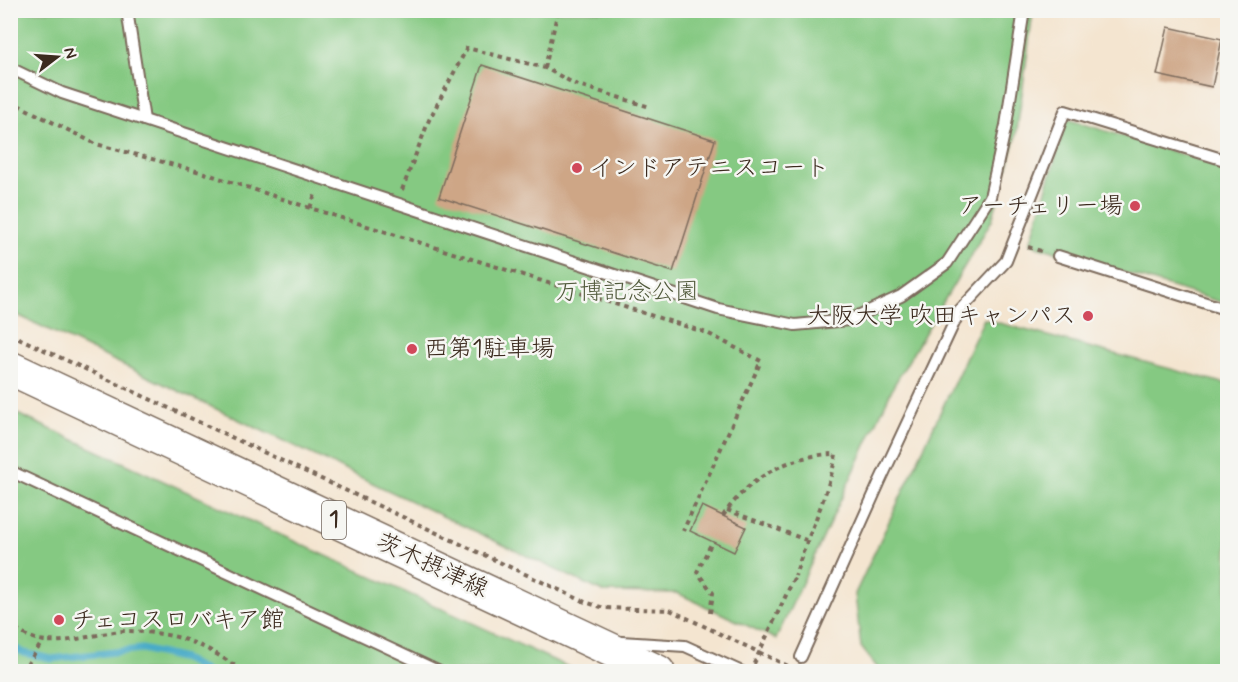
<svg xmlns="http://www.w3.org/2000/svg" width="1238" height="682" viewBox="0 0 1238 682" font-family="Mynerve,'Klee One',sans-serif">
	<rect width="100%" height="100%" fill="#f6f6f2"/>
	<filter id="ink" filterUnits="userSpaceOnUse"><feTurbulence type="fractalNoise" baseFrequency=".0167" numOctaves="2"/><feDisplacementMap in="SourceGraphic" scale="12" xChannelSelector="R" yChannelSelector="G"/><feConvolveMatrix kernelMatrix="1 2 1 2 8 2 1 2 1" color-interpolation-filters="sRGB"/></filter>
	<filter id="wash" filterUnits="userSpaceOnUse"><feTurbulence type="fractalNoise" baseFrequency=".008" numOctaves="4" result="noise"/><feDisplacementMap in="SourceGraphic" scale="24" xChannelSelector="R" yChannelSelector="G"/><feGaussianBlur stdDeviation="1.35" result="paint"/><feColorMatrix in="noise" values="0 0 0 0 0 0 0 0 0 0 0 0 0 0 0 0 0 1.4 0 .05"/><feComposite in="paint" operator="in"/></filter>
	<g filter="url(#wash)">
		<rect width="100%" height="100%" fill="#f4e5d0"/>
		<g fill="#85c982" stroke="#607a50" stroke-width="1.5">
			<polygon points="11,11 1033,11 1016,138 992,220 894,385 776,639 677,593 603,592 11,312"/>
			<polygon points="1067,119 1227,168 1227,304 1030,244"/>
			<polygon points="984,319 1227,384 1227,671 880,671 861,647 855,594"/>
			<polygon points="11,411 577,671 11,671"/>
		</g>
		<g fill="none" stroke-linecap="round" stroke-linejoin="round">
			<polyline stroke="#48abc7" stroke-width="7" points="10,645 24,653 51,659 142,649 184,659 207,672"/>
		</g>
		<g id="blocks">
			<g fill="#cea686">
				<polygon points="1168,27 1222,39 1212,87 1157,75"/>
				<polygon points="482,65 715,140 673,272 439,197"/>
				<polygon points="702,506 746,527 734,552 690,531"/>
			</g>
		</g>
	</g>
	<g filter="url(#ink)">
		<use href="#blocks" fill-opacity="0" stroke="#7c6b5c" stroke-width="1.5"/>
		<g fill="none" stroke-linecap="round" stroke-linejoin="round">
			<g stroke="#7c6b5c" stroke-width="14">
				<g id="lane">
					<polyline points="127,10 144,120"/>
					<polyline points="10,68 62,93 718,309 795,325 849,320 901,296 947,263 990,197 1006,125 1024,10"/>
					<polyline points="1058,256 1228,310"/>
					<polyline points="10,471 440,672"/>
					<polyline points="621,642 685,646 742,672"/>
					<polyline points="801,657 880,481 960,310 1006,261 1065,111 1228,161"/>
				</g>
			</g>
			<g stroke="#7c6b5c" stroke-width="36">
				<polyline id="primary" points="10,368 658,672"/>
			</g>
			<g stroke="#7c6b5c" stroke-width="4" stroke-dasharray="4.5 4.5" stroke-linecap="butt">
				<polyline points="545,68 558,10"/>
				<polyline points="10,101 96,144 204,173 310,208 707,333 761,361 683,531"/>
				<polyline points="402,190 429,120 467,48 545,68 575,84 650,107"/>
				<polyline points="310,208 316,192"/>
				<polyline points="1028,247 1044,252"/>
				<polyline points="10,334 585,602 604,608 670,610 788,666"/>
				<polyline points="727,510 806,540"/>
				<path d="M723,516c25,-38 67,-62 113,-62 -7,40 -29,82 -41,122"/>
				<polyline points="710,613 713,593 697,572 712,542"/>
				<path d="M10,622c29,36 78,11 114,9 12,0 25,1 37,3 31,4 58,20 83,38"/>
				<polyline points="22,672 43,641"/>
			</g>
			<use href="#lane" stroke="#fff" stroke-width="10"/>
			<use href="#primary" stroke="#fff" stroke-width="33"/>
			<polyline stroke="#7c6b5c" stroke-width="4" stroke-dasharray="4.5 4.5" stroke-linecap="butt" points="750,672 795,576"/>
		</g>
	</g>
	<g fill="#d1495b" stroke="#f6f6f2" stroke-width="2">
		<circle cx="577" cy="168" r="6"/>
		<circle cx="1135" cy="206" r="6"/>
		<circle cx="1088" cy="316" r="6"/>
		<circle cx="412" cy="349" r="6"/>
		<circle cx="59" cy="620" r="6"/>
	</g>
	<g text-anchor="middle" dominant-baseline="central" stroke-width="5" stroke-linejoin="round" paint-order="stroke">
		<rect fill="#f6f6f2" stroke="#73675e" stroke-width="1.5" x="322" y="501" width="24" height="38" rx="4.5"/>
		<g font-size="22" font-weight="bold" fill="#3b2a1e">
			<text x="334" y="520">1</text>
		</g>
		<g font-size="24" fill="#3b2a1e" stroke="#f6f6f2" text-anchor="start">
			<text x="589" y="168">インドアテニスコート</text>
			<text x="1123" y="206" text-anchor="end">アーチェリー場</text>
			<text x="1076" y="316" text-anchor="end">大阪大学 吹田キャンパス</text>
			<text x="424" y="349">西第1駐車場</text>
			<text x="71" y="620">チェコスロバキア館</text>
		</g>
		<g font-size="24" fill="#515a3c" stroke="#f6f6f2">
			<text x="627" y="292">万博記念公園</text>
		</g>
		<g font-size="24" fill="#3b2a1e" stroke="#f6f6f2">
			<text transform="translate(432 566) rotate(25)">茨木摂津線</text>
		</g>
	</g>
	<rect width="1238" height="682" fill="none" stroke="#f6f6f2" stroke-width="36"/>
	<g transform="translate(57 57) rotate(73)" stroke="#f6f6f2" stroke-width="4.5" paint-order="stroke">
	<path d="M0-4.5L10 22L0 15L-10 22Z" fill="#3b2a1e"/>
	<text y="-9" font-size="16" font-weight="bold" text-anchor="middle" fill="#3b2a1e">N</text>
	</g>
</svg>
